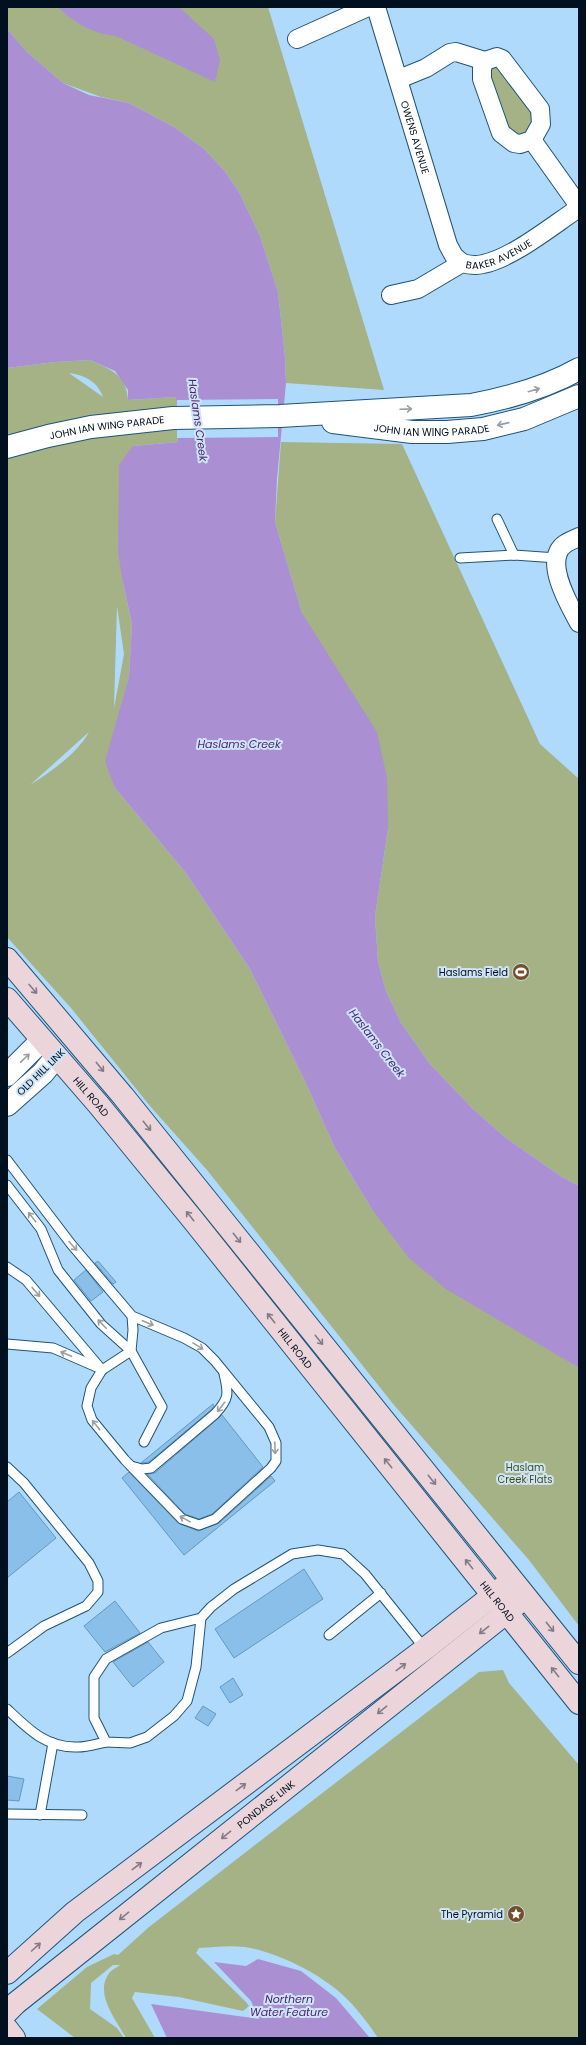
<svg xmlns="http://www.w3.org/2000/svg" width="586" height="2045" viewBox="0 0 586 2045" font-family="Poppins,sans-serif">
	<rect width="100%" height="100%" fill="#afdafc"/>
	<g fill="#a4b286" fill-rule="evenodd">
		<polygon points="7,7 268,7 384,390 286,383 285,357 278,292 260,236 239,192 224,170 203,148 174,127 129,103 101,97 63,83 27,52 7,29"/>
		<polygon points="503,65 536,116 535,132 513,138 487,73 490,67"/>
		<path d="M90,360c20,9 37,15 38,40l48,-3 2,45 -45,4 -10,137 9,41 -3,52 -10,38 -4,74 71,85 64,96 54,110 31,69 36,60 189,148 19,12v258l-50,-66 -135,-155 -187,-235 -57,-64 -79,-98 -64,-71v-569l48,-6zM69,373c16,2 29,9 34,24zM117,606l7,48 -10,54v-1zM89,732c-12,22 -39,40 -59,53z"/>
		<polygon points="281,442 402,444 540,744 579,779 579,1186 562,1177 506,1138 473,1109 430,1064 401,1023 386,991 378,962 375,916 388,829 302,613 275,522"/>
		<path d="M503,1670l6,13 70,82v273h-201c-12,-18 -25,-35 -42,-49 -22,-18 -62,-38 -91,-42 -15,-2 -31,0 -46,1l-3,5 50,49 3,4 -6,5 -64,-14 -44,-5 -3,6 23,40h-29c-10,-19 -33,-45 -16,-66 3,-3 8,-5 10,-7h-7l-22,18 -1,26 27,19 7,10h-49l-38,-29 50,-42 27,-13 4,1 31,-28 330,-255z"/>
	</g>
	<g fill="#ab8fd3">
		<path d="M58,7h121l35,32 6,21 -5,22 -99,-46c-25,-3 -40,-12 -58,-29z"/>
		<polygon points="7,29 27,52 63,83 89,95 129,103 174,127 203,148 224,170 239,192 260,236 278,292 285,357 286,383 277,479 275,522 302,613 377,732 387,778 388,829 375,916 378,962 386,991 401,1023 430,1064 473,1109 506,1138 562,1177 579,1186 579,1368 446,1289 409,1258 371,1208 335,1148 304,1079 250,969 186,873 115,788 105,762 129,676 132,624 123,583 118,552 119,465 133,446 178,442 176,397 128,400 128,390 115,371 90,360 55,362 7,368"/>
		<polygon points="258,1959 301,1971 336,1998 370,2038 167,2038 151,2004 259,2019 251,2001 214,1962 246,1966"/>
	</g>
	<polygon fill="#afdafc" points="278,399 278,437 177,438 177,400"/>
	<g fill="#89bfe9" stroke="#6398c0">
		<polygon points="98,1261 116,1282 113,1284 95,1263"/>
		<polygon points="86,1270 103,1292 91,1301 74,1280"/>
		<polygon points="213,1404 214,1406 211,1410 149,1462 141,1463"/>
		<polygon points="222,1415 263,1467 212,1514 199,1519 185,1514 147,1474 155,1473"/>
		<polygon points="129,1472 178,1523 198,1531 219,1523 271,1476 275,1481 184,1555 122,1478"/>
		<polygon points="19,1492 56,1538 7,1578 7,1502"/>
		<polygon points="304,1569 323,1599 234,1658 215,1629"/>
		<polygon points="115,1601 140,1633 105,1652 84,1626"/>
		<polygon points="148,1642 164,1662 133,1687 113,1662"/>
		<polygon points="233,1678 243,1695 230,1703 220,1687"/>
		<polygon points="203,1706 216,1714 208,1726 195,1718"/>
		<polygon points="7,1776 24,1779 19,1801 7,1800"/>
	</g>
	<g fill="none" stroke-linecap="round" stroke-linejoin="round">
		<g stroke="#1f5479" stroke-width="11">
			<g id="service">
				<polyline points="497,519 514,555"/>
				<polyline points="460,558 514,555 557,558"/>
				<polyline points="7,1160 71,1244 132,1316 184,1338 202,1348 215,1361 269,1427 276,1443 276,1461 271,1468 215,1519 199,1525 182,1519 125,1460 92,1420 87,1406 91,1388 102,1370 131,1351 133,1330 132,1316"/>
				<polyline points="7,1185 41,1229 58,1270 101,1324 131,1351 162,1407 144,1442"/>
				<polyline points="7,1267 26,1280 102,1370"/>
				<polyline points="7,1344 53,1348 99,1368"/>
				<path d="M131,1466l11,3 9,-1 64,-54c14,-15 14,-20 9,-40"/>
				<polyline points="7,1467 24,1483 89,1563 98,1581 98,1592 86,1606 44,1626 7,1653"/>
				<polyline points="201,1618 161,1628 106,1659 94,1677 94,1718 106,1742 130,1743 147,1737 174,1716 187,1701 196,1667 201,1618 211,1607 234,1589 292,1554 318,1550 343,1554 365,1574 426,1650"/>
				<polyline points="329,1635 381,1593"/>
				<path d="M7,1709c20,19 38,38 68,38 10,1 21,-3 31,-5"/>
				<polyline points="7,1814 82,1815"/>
				<polyline points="40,1815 53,1743"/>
			</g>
		</g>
		<g stroke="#1f5479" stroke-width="20">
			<g id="minor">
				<path id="s1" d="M376,7l72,238 6,11 8,7"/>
				<polyline points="297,39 368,7"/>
				<polygon points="497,57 502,59 540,109 541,124 532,140 520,144 514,143 501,133 482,79 482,68 485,61"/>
				<polyline points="399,79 426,68 450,53 456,52 485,61"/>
				<polyline points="532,140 579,206"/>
				<path id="s2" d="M391,295l27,-6 44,-26c7,2 14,3 21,1 30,-6 70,-39 96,-56"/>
				<path d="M579,537c-4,2 -10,4 -14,7 -23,16 5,62 14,79"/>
			</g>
		</g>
		<g stroke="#1f5479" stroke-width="24">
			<g id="tertiary">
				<path id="s3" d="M333,422l79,10h35l36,-3 41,-10 55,-23"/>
				<path id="s4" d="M7,447l41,-11 43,-9 82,-9 107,-2 191,-11c38,-7 74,-17 108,-36"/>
				<polyline points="7,1075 42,1040"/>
				<polyline points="7,1105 43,1073 56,1057"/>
			</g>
		</g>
		<g stroke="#1f5479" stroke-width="24">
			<g id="secondary">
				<polyline points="7,959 123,1096 579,1663"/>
				<path id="s5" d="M7,999l91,105 95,116 386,483"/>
				<polyline points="7,1973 75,1912 425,1649 505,1586"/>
				<path id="s6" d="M7,2012l9,-9 501,-399"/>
				<polyline points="7,2029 14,2038"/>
			</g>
		</g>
		<use href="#service" stroke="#fff" stroke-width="9"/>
		<use href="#minor" stroke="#fff" stroke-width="18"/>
		<use href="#tertiary" stroke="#fff" stroke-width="22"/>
		<use href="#secondary" stroke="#ecd4db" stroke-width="22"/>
	</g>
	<defs><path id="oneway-shaft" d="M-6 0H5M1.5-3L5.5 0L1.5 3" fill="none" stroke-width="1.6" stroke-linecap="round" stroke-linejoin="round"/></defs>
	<g stroke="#999fa5">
		<use href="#oneway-shaft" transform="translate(534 390) rotate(-16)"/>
		<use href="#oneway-shaft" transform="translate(406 409) rotate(-2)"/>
		<use href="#oneway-shaft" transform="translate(503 424) rotate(167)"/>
		<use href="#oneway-shaft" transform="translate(25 1058) rotate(-44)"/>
		<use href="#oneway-shaft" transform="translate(32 1217) rotate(-128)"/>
		<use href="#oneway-shaft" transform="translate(73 1246) rotate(48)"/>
		<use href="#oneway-shaft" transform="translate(36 1292) rotate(50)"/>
		<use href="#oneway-shaft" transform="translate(148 1323) rotate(23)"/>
		<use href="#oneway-shaft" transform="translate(102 1324) rotate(-134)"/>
		<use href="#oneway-shaft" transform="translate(198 1346) rotate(32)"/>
		<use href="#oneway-shaft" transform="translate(66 1354) rotate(-157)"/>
		<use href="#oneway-shaft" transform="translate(221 1407) rotate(129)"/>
		<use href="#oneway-shaft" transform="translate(96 1425) rotate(-128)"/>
		<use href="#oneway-shaft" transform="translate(275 1448) rotate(88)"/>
		<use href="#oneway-shaft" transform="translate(185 1519) rotate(-151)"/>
	</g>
	<g stroke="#827c86">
		<use href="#oneway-shaft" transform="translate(33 989) rotate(49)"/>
		<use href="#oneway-shaft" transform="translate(100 1067) rotate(51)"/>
		<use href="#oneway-shaft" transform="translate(147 1126) rotate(51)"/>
		<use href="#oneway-shaft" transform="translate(190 1216) rotate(-129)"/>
		<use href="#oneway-shaft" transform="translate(237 1238) rotate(51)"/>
		<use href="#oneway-shaft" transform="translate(271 1318) rotate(-129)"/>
		<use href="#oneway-shaft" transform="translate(319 1340) rotate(51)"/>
		<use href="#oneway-shaft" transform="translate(388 1463) rotate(-129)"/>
		<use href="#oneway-shaft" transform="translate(432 1480) rotate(51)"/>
		<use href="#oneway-shaft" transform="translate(469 1564) rotate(-129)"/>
		<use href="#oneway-shaft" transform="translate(550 1627) rotate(51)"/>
		<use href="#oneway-shaft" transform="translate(484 1630) rotate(142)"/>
		<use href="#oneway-shaft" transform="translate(401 1667) rotate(-37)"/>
		<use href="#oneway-shaft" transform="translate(555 1672) rotate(-128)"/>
		<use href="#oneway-shaft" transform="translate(382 1710) rotate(141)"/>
		<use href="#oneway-shaft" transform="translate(241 1787) rotate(-37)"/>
		<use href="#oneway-shaft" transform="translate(226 1835) rotate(141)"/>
		<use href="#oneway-shaft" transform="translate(137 1866) rotate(-37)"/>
		<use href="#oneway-shaft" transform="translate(124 1916) rotate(141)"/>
		<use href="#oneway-shaft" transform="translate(36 1947) rotate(-42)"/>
	</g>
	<defs>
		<g id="stadium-disc" transform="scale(0.9)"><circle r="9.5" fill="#754f2b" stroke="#cfe4f6"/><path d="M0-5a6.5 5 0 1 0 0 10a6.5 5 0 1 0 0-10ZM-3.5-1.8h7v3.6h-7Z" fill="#fff"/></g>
		<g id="sight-disc" transform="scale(0.9)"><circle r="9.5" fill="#754f2b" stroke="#cfe4f6"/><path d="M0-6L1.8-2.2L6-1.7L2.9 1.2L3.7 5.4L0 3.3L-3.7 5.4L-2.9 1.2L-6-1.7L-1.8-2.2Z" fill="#fff"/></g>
	</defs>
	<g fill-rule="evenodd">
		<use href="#stadium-disc" x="521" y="972"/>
		<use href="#sight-disc" x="516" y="1914"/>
	</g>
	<g text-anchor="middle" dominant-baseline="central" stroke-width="4" stroke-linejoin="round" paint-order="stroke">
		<g font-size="10" fill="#00101e" stroke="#cfe4f6">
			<text stroke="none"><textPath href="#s1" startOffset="136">OWENS AVENUE</textPath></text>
			<text stroke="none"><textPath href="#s2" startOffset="118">BAKER AVENUE</textPath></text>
			<text stroke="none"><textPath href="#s3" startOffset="99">JOHN IAN WING PARADE</textPath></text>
			<text stroke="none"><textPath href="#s4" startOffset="102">JOHN IAN WING PARADE</textPath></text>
			<text transform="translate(41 1072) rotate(-44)">OLD HILL LINK</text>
			<text stroke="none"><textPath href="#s5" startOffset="129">HILL ROAD</textPath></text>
			<text stroke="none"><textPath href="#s5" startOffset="453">HILL ROAD</textPath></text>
			<text stroke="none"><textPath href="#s5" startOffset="777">HILL ROAD</textPath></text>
			<text stroke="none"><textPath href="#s6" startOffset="332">PONDAGE LINK</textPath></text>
		</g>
		<g font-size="10" fill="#00101e" stroke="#cfe4f6" text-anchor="end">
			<text x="508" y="972">Haslams Field</text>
			<text x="503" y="1914">The Pyramid</text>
		</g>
		<g font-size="10" fill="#42511b" stroke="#cfe4f6">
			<text x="525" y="1467">Haslam<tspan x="525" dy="12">Creek Flats</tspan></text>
		</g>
		<g font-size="11" font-style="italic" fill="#4c2475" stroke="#cfe4f6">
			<text transform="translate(198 420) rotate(82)">Haslams Creek</text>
			<text x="239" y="744">Haslams Creek</text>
			<text transform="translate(377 1043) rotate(52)">Haslams Creek</text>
			<text x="289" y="1999">Northern<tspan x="289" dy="13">Water Feature</tspan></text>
		</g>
	</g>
	<rect width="586" height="2045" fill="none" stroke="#00101e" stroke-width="16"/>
</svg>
